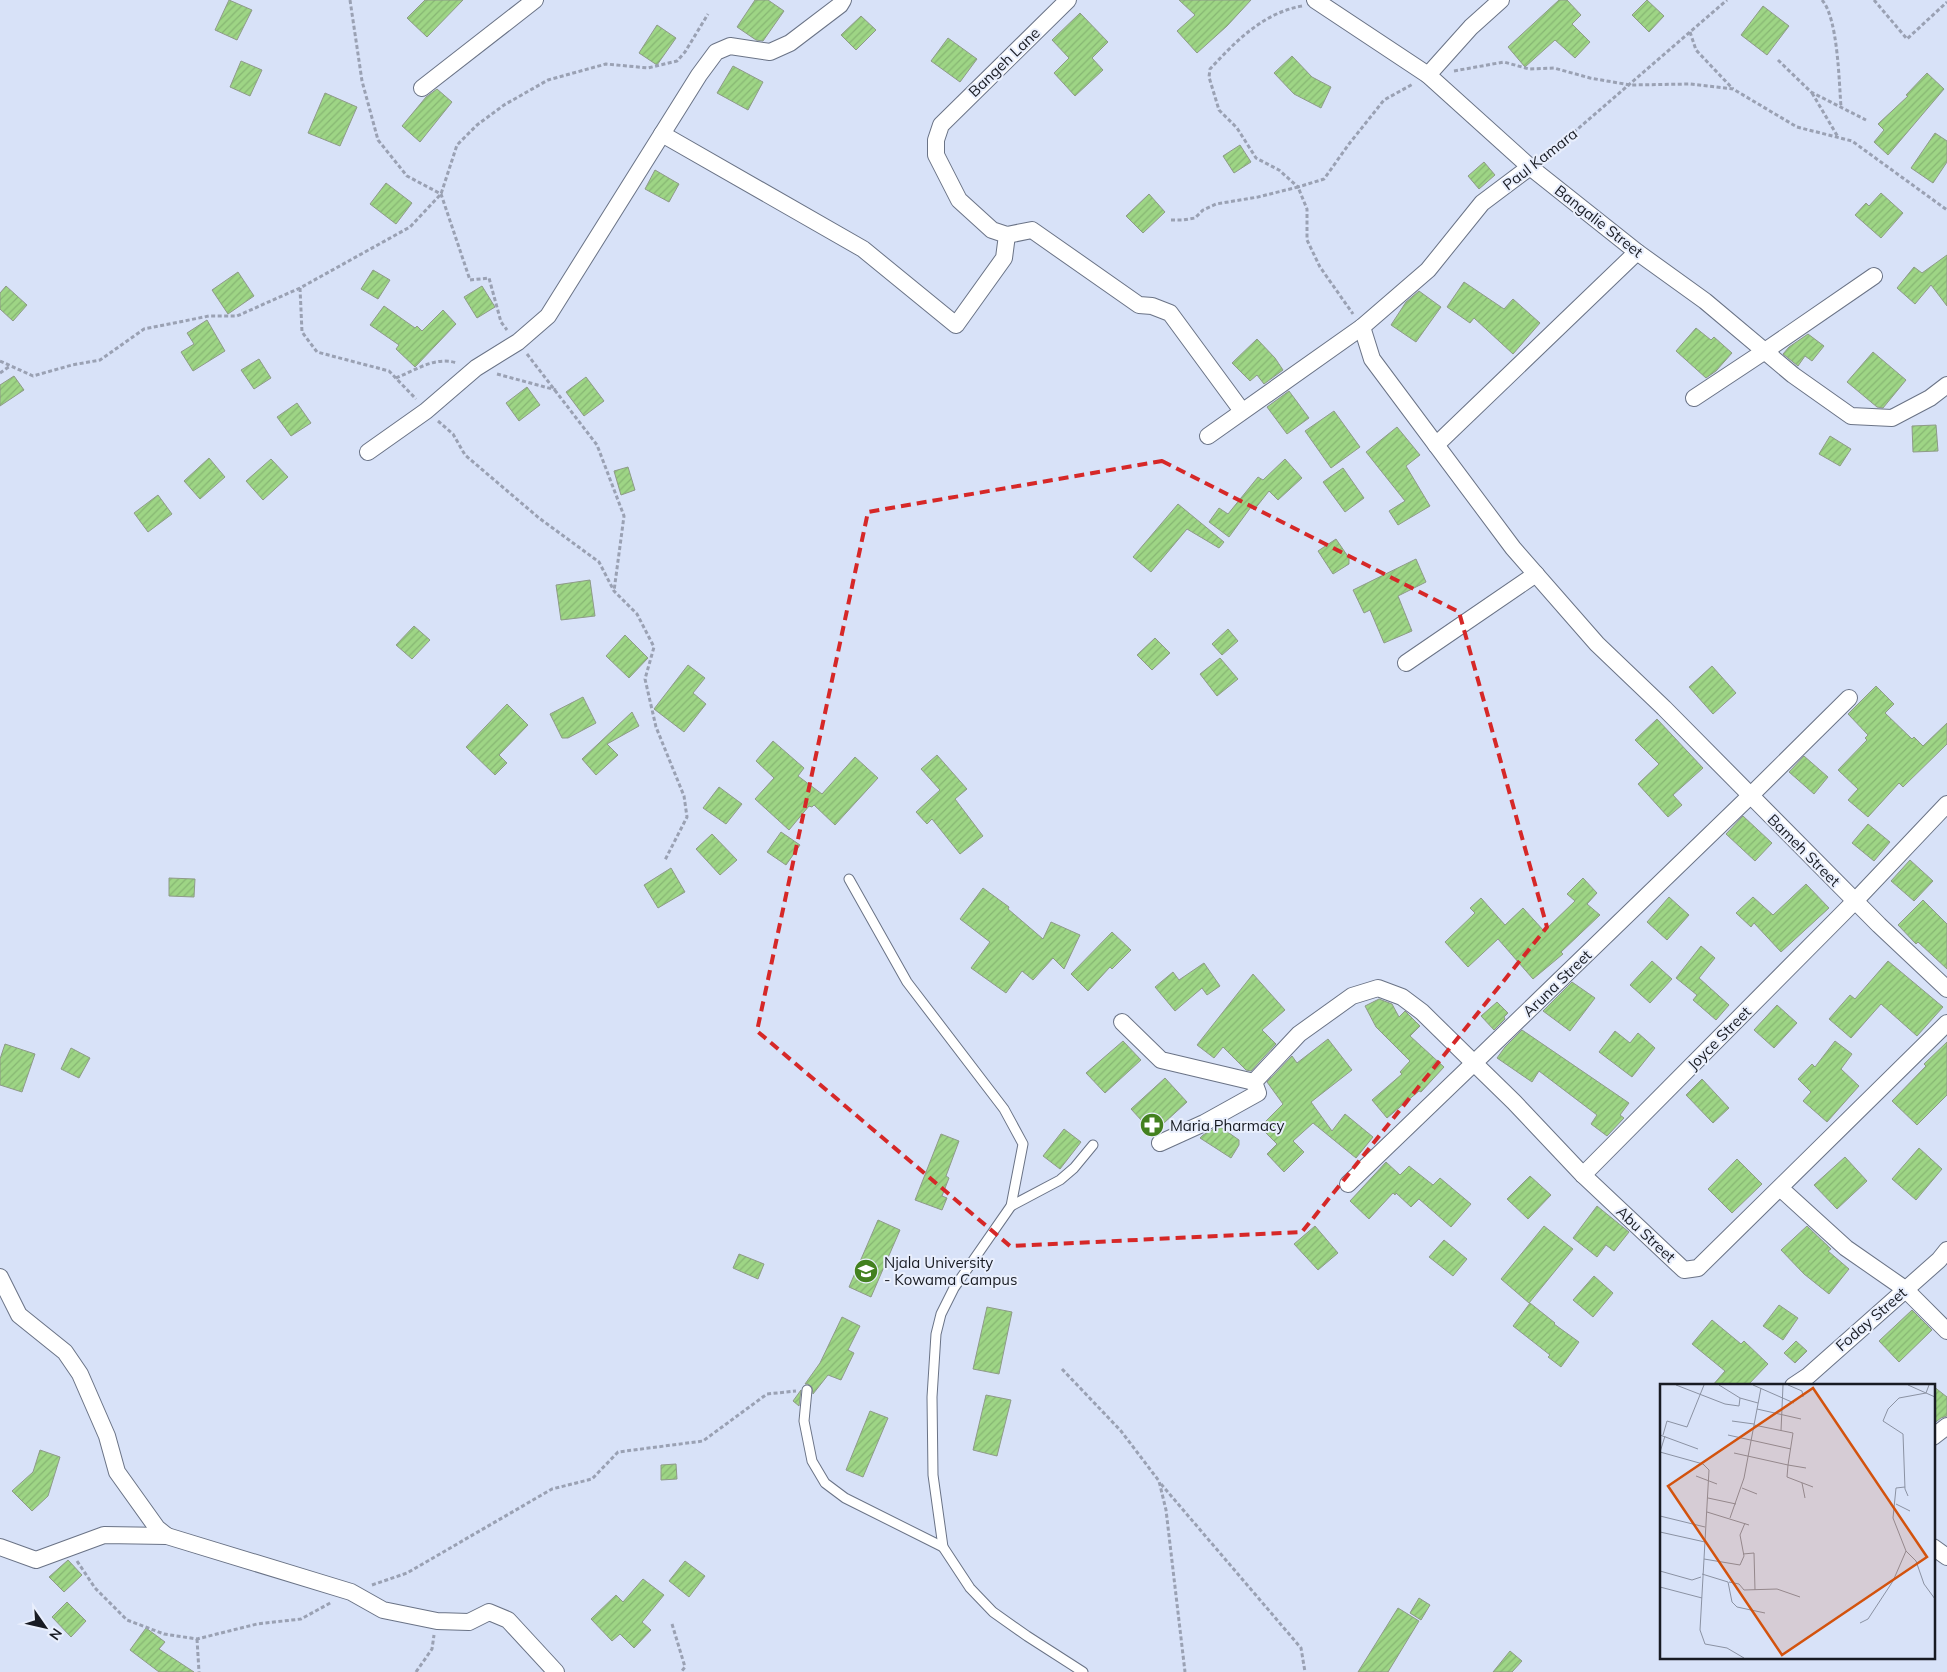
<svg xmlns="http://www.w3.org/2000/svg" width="1947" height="1672" viewBox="0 0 1947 1672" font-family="Mulish,sans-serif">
	<defs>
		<pattern id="building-hatch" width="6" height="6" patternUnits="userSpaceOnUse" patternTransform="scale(1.25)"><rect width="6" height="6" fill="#9ed585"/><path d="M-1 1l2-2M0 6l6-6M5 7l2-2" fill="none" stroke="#87b673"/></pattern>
	</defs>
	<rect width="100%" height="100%" fill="#d8e2f8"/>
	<g fill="url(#building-hatch)" stroke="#8e9b88">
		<polygon points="229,0 252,10 237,40 215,30"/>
		<polygon points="425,0 463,0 427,37 407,18"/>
		<polygon points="755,0 768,0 784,11 763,41 756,40 737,27"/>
		<polygon points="1179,0 1251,0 1227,26 1197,53 1177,31 1195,15"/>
		<polygon points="1559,0 1567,0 1581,15 1572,24 1590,42 1575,58 1555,40 1525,67 1508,47"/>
		<polygon points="1647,0 1664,16 1649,32 1632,15"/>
		<polygon points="1763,6 1789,26 1767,55 1741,35"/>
		<polygon points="1080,13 1108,42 1092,58 1103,70 1075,96 1054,73 1069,58 1052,40"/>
		<polygon points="861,16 876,30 856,50 841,35"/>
		<polygon points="657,25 676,38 657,65 639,53"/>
		<polygon points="948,38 977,59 960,82 931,61"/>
		<polygon points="1292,56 1312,77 1331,87 1321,108 1294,94 1274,73"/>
		<polygon points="241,61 262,70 250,96 230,87"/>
		<polygon points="733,66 763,82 748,110 717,93"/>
		<polygon points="1927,73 1944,89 1888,155 1874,142 1884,130 1878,124 1908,96 1906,95"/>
		<polygon points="437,89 452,102 420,142 402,126 426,97"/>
		<polygon points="325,93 357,107 340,146 308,133"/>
		<polygon points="1935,133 1947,141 1947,162 1933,183 1911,168"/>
		<polygon points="1240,145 1251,162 1234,173 1223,156"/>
		<polygon points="1484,162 1495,175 1479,189 1468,176"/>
		<polygon points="655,170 679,184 669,202 645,189"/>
		<polygon points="386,183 412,203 396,224 370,204"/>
		<polygon points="1881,193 1903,213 1881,238 1855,215 1866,203 1869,206"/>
		<polygon points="1149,194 1165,212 1143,233 1126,216"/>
		<polygon points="1947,255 1947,306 1931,285 1915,304 1897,288 1914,267 1922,273"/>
		<polygon points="373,270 390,280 378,299 361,289"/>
		<polygon points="238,272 254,296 228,314 212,290"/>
		<polygon points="1464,282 1504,309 1513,299 1540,323 1513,354 1474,318 1470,323 1447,307"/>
		<polygon points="6,286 27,305 13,321 0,309 0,293"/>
		<polygon points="482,286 495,307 477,318 464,297"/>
		<polygon points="1419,291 1441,307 1416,342 1391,325 1406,302"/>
		<polygon points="384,306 415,328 417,326 422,331 443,310 456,324 415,367 396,349 399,345 370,325"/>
		<polygon points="207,320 225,351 193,371 181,352 194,344 187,333"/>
		<polygon points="1696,328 1711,340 1714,337 1732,353 1716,371 1706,378 1676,351"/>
		<polygon points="1808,334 1824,346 1812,361 1805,356 1798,366 1783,354 1789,347"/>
		<polygon points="1257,339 1275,358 1283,370 1264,384 1257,375 1250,381 1232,363"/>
		<polygon points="1873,352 1906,380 1883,408 1877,407 1847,382"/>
		<polygon points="259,359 271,378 254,389 241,370"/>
		<polygon points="14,376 24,390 0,406 0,385"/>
		<polygon points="586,377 604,401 584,416 566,392"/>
		<polygon points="527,387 540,405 519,421 506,403"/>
		<polygon points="1289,391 1309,418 1287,434 1267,407"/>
		<polygon points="297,403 311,423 291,436 277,417"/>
		<polygon points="1334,411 1360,447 1331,468 1305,431"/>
		<polygon points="1936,425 1938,451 1913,452 1912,426"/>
		<polygon points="1397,427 1420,455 1406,466 1430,506 1398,525 1389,511 1405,501 1366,452"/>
		<polygon points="1830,436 1851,449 1840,466 1819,454"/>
		<polygon points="209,458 225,477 200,499 184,481"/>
		<polygon points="271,459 288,477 263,500 246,481"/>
		<polygon points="1285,459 1302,478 1278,500 1269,491 1254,510 1251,507 1229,537 1209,522 1219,508 1228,514 1258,477 1263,480"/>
		<polygon points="628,467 635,490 621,495 614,471"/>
		<polygon points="1343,468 1364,498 1345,512 1323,482"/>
		<polygon points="158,495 172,514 148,532 134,513"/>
		<polygon points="1178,504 1224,542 1219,548 1187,529 1151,572 1133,557"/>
		<polygon points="1336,539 1349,558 1349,564 1333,574 1318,551"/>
		<polygon points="1416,559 1426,582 1398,596 1412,631 1384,643 1370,610 1364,613 1353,590"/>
		<polygon points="590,580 595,616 561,620 556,585"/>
		<polygon points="414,626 430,640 412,659 396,645"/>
		<polygon points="1228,629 1238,641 1222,655 1212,644"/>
		<polygon points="625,635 648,658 629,678 606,656"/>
		<polygon points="1155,638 1170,653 1152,670 1137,655"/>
		<polygon points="1220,658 1238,679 1217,696 1200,674"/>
		<polygon points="688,665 705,678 693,693 706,704 684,732 654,709"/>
		<polygon points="1712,666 1736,693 1713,714 1689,687"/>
		<polygon points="1876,686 1894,704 1885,713 1912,739 1914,737 1923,746 1947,723 1947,744 1903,787 1899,783 1868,817 1848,800 1858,789 1838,770 1867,740 1865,738 1868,735 1848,714"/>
		<polygon points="583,697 596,723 568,738 562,738 550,714"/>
		<polygon points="507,704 528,725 499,755 507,763 495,775 466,747"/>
		<polygon points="632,712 639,726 607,744 618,755 596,775 582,759"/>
		<polygon points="1657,719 1703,768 1673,795 1682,805 1668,817 1638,784 1659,764 1635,740"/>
		<polygon points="773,741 804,768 798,776 822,794 855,757 878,778 835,825 814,805 812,807 809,806 789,830 755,799 774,778 756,761"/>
		<polygon points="937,755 967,789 955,799 983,836 960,854 932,819 927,824 916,812 940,790 921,769"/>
		<polygon points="1804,756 1828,777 1814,794 1789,772"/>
		<polygon points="719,787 742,804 726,824 703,808"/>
		<polygon points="1743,816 1772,843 1755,861 1726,834"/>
		<polygon points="1868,824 1890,842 1874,861 1852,843"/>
		<polygon points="781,832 800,845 786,865 767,852"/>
		<polygon points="712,834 737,860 720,875 696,849"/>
		<polygon points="1910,860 1933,881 1914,901 1891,881"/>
		<polygon points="671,868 685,892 658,908 644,885"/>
		<polygon points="169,878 195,879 194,897 169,896"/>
		<polygon points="1583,878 1597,893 1587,904 1600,915 1561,952 1563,954 1533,979 1498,939 1468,967 1445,942 1475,913 1470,908 1481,898 1505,925 1523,908 1544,931 1575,901 1567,894"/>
		<polygon points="1806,884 1829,908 1781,952 1754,923 1751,927 1736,913 1753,897 1773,915"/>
		<polygon points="983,888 1009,907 1008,909 1043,939 1051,922 1080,935 1064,969 1053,958 1033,980 1022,971 1006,993 971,968 990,942 960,919"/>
		<polygon points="1669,897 1689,915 1667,940 1647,922"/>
		<polygon points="1923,900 1947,924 1947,969 1918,942 1916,944 1898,925"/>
		<polygon points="1112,932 1131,950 1112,969 1110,967 1088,991 1071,974"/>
		<polygon points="1701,946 1715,958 1699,978 1729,1005 1716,1020 1693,1000 1697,995 1676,978"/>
		<polygon points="1652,961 1672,979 1650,1003 1630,985"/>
		<polygon points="1888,961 1943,1007 1917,1036 1881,1004 1851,1038 1829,1019 1850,995 1855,999"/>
		<polygon points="1204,963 1220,986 1207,995 1202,988 1175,1011 1155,987 1173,972 1179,980"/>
		<polygon points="1253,974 1285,1010 1262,1030 1276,1044 1251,1071 1246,1070 1223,1047 1214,1058 1197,1045"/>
		<polygon points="1572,982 1595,998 1570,1031 1543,1011"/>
		<polygon points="1379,999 1392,1004 1399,1017 1405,1011 1420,1026 1410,1036 1444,1067 1421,1092 1419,1091 1387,1118 1372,1100 1402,1074 1400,1072 1410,1061 1376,1027 1365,1006"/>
		<polygon points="1497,1002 1508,1013 1504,1017 1505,1019 1494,1030 1481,1016"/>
		<polygon points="1777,1005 1797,1023 1774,1048 1754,1030"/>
		<polygon points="1522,1030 1629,1103 1620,1115 1624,1118 1607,1136 1591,1124 1597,1115 1539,1071 1532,1082 1497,1058 1505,1047"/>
		<polygon points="1615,1031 1630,1043 1638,1033 1655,1048 1632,1077 1599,1052"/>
		<polygon points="1328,1039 1352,1070 1311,1102 1332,1131 1345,1114 1373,1137 1356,1158 1313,1123 1293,1141 1304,1152 1284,1172 1267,1154 1277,1144 1260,1127 1283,1104 1267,1082 1292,1056 1297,1063"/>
		<polygon points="1123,1041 1141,1060 1105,1093 1086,1073"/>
		<polygon points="1835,1041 1852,1054 1841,1069 1859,1086 1827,1122 1803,1101 1811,1092 1798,1079 1812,1064 1815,1067"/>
		<polygon points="1947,1042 1947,1095 1917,1125 1892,1101 1926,1066 1924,1064"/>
		<polygon points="5,1044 35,1054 22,1092 0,1085 0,1059"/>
		<polygon points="71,1048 90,1058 79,1078 61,1069"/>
		<polygon points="1165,1078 1187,1102 1153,1133 1131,1109"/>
		<polygon points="1702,1079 1729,1108 1713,1123 1686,1095"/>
		<polygon points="1219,1126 1239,1140 1239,1145 1231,1158 1200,1138 1203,1135"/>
		<polygon points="1064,1129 1081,1142 1060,1169 1043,1156"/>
		<polygon points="941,1134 959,1141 946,1176 949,1178 942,1196 947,1198 942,1210 915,1200"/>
		<polygon points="1919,1148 1942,1169 1916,1200 1892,1179"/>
		<polygon points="1845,1157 1867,1181 1837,1209 1814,1185"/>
		<polygon points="1737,1159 1762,1184 1732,1213 1708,1189"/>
		<polygon points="1386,1162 1400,1175 1409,1166 1433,1185 1440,1178 1471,1204 1451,1227 1419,1199 1411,1207 1396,1193 1395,1195 1393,1193 1369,1219 1350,1201"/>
		<polygon points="1530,1176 1551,1195 1528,1219 1507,1199"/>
		<polygon points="1597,1206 1629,1232 1614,1251 1606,1245 1597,1257 1573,1238"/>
		<polygon points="878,1220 900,1230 871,1297 849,1287"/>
		<polygon points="1315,1226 1338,1253 1318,1270 1294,1244"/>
		<polygon points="1544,1226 1573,1249 1529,1303 1501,1279"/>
		<polygon points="1807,1226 1831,1249 1828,1251 1849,1269 1829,1294 1804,1274 1781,1250"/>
		<polygon points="1444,1240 1467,1259 1453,1276 1429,1257"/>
		<polygon points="739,1254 764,1264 758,1279 733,1268"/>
		<polygon points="1594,1276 1613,1293 1593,1317 1573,1300"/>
		<polygon points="1530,1303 1555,1323 1554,1324 1579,1342 1561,1367 1548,1357 1550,1355 1513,1326"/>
		<polygon points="1779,1305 1798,1318 1783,1340 1763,1326"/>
		<polygon points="987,1307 1012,1312 999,1374 973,1369"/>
		<polygon points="1912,1310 1932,1330 1899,1362 1879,1341"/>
		<polygon points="842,1317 860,1326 848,1350 854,1353 841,1380 828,1375 813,1394 812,1387 808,1384 805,1384 820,1363"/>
		<polygon points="1712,1320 1741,1344 1744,1341 1768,1364 1747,1386 1712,1386 1725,1371 1692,1344"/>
		<polygon points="1796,1341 1807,1351 1795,1363 1784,1353"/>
		<polygon points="1933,1386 1947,1397 1947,1416 1941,1418 1933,1424"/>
		<polygon points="801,1390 799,1406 793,1401"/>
		<polygon points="986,1395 1011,1400 997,1456 973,1450"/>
		<polygon points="870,1411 888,1418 863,1477 846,1470"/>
		<polygon points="40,1450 60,1457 48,1496 32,1511 12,1491 33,1472"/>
		<polygon points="676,1464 677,1479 661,1480 661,1465"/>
		<polygon points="68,1560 82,1575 64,1592 49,1577"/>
		<polygon points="685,1561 705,1576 689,1597 669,1581"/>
		<polygon points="643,1579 664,1595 642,1622 651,1630 634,1648 620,1634 612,1641 591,1619 616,1595 623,1602"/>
		<polygon points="1419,1598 1430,1605 1421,1620 1410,1613"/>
		<polygon points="67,1602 86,1621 71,1637 52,1617"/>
		<polygon points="1398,1608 1419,1621 1388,1672 1358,1672"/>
		<polygon points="146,1628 165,1642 159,1649 194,1672 159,1672 130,1650"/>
		<polygon points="1510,1651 1522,1661 1512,1672 1493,1672"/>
	</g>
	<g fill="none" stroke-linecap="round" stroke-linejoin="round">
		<g stroke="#6a7386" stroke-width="11">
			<g id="lane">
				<polyline points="849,879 907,982 1004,1109 1023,1144 1011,1206 954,1288 941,1314 936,1334 932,1397 933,1475 943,1547 970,1588 993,1612 1027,1636 1083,1672"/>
				<polyline points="1011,1206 1060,1180 1074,1168 1093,1145"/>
				<polyline points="807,1390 804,1421 812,1461 825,1483 845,1498 943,1547"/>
			</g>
		</g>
		<g stroke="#6a7386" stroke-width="18">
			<g id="street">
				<polyline points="1068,0 941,125 936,140 936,155 959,200 992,230 1007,235 1032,230 1139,305 1152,306 1170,313 1242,411"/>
				<polyline points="1315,0 1428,75 1530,167 1637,252 1705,301 1793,375 1851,416 1892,418 1930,398 1947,385"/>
				<polyline points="1428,75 1471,27 1501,0"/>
				<polyline points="422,88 535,0"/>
				<polyline points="662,134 863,249 956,325 1004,258 1007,235"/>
				<polyline points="1362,327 1372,359 1513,548 1597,644 1664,708 1879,925 1947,989"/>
				<polyline points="1694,398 1765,351 1874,276"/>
				<polyline points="1208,436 1362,327 1428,270 1482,203 1530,167"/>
				<polyline points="1436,445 1637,252"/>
				<polyline points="368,452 426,411 476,368 518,342 548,316 699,75 716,52 730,46 770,52 790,43 840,5 843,0"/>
				<polyline points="1406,663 1536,574"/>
				<polyline points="1122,1022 1161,1060 1254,1082"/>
				<polyline points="1160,1143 1204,1123 1258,1093 1254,1082 1299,1034 1352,996 1378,988 1402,997 1422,1012 1474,1063 1750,796 1849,698"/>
				<polyline points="1583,1175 1855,901 1947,804"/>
				<polyline points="1348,1184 1474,1063 1514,1102 1583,1175 1684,1270 1698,1268 1947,1023"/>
				<polyline points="1780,1188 1846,1248 1905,1289 1947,1331"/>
				<polyline points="0,1277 19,1315 65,1352 80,1374 107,1436 117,1472 157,1528 167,1536"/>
				<polyline points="1793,1386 1808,1376 1939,1260 1947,1250"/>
				<polyline points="1933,1437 1947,1426"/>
				<polyline points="0,1547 36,1560 104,1535 167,1536 351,1592 383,1610 437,1621 469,1622 489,1612 508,1620 556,1672"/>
				<polyline points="1933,1547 1947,1557"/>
			</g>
		</g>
		<g stroke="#9aa1b3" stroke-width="3" stroke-dasharray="4 2.5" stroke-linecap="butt">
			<polyline points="350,0 362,81 378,140 407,176 441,194 470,280 489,278 501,322 507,330"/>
			<path d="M1822,0c16,18 17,82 19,107"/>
			<polyline points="1874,0 1907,39 1947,2"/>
			<path d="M1302,6c-39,7 -66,35 -92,63l-1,8 10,33 18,18 19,30 23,12 19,17 26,-8 25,-35 35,-44 29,-16"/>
			<polyline points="1690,32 1696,50 1733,89"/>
			<polyline points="1778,60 1811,92 1866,120"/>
			<polyline points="1454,71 1504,62 1529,69 1554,68 1590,78 1630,85 1690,84 1733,89 1797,127 1852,141 1947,210"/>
			<polyline points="1812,93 1838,137"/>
			<polyline points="1544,158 1727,0"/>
			<polyline points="1171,220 1183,220 1195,218 1203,210 1216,204 1258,197 1298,187 1307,209 1307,240 1320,267 1353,314"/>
			<polyline points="300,288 302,332 317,352 389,371 416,399"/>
			<polyline points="527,354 597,445 624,516 614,591"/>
			<polyline points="0,361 33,376 72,365 100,360 144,329 209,316 237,316 300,288 410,227 441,194 457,145 477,125 504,105 548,80 606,64 648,68 677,61 685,52 708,14"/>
			<polyline points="0,373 10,366"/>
			<polyline points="497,374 556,390"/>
			<path d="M396,378c20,-8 39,-22 61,-15"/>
			<polyline points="438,421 453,434 465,455 539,518 599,562 614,591 637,614 654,647 645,679 656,727 684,796 687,817 665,860"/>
			<polyline points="1062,1369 1121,1431 1159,1481 1166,1510 1185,1672"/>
			<polyline points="1161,1484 1301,1648 1305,1672"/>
			<polyline points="77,1561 95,1588 127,1620 164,1634 197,1639 257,1624 301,1619 332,1602"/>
			<polyline points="372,1585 407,1573 552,1489 592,1479 618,1452 703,1441 767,1394 796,1391"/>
			<polyline points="672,1624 685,1667 681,1672"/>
			<polyline points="197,1639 199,1672"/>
			<polyline points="416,1672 432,1649 434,1635"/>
		</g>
		<use href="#lane" stroke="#fff" stroke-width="9"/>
		<use href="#street" stroke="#fff" stroke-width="16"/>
	</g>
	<path fill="none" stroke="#d62828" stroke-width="4" stroke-dasharray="10 6" stroke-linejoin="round" d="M1162,461l297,151 88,315 -245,305 -292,14 -253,-215 111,-519z"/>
	<defs>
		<g id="pharmacy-disc" transform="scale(1.25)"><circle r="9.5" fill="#43811f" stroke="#e9effd"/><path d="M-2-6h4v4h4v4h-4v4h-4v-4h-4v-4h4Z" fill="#fff"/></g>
		<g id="university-disc" transform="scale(1.25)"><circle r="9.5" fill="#43811f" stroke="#e9effd"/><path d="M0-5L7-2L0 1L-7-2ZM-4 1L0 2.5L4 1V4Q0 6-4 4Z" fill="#fff"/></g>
	</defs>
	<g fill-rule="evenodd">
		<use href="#pharmacy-disc" x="1152" y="1125"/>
		<use href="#university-disc" x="866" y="1271"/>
	</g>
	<g text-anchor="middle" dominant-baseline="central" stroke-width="4" stroke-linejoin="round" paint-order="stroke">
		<g font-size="15" fill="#181b23" stroke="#e9effd">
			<text transform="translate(1004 62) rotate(-44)">Bangeh Lane</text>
			<text transform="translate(1540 159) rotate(-38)">Paul Kamara</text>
			<text transform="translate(1599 221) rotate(38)">Bangalie Street</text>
			<text transform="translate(1804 850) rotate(45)">Bameh Street</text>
			<text transform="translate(1557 983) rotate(-44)">Aruna Street</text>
			<text transform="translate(1719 1038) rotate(-45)">Joyce Street</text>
			<text transform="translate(1646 1234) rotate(43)">Abu Street</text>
			<text transform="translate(1871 1319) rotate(-41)">Foday Street</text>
		</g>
		<g font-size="15" fill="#181b23" stroke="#e9effd" text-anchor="start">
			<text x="1170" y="1125">Maria Pharmacy</text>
			<text x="884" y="1262">Njala University<tspan x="884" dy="17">- Kowama Campus</tspan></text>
		</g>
	</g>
	<g transform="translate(1660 1384)">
		<rect width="275" height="275" fill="#d8e2f8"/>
		<path fill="none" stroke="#8b92a3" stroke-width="1" d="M16,1l49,19 14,2 1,-8M59,1l21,13 18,5M93,1l41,18M128,1l14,6 1,6M248,1l27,12M97,25l44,10M72,37l22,3M94,41l39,8 -5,32 18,3M121,47l2,-46M0,51l38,14M3,51l4,-14 20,6 17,-42M68,51l63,14M0,68l43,12 6,6 -9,160 5,14 22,4 17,10M0,68l5,-16M74,69l54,12 -1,12 26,10M36,92l21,8M142,99l3,15M245,103l-9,1 -3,30 13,33 10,10 8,23 11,15M82,104l15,6M248,112l-3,-7 -2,-55 -20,-13 5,-12 11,-11 27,-5 3,-8M48,114l28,6M236,120l14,7M47,128l42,13M0,132l45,11M70,134l14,-40 17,-90M0,148l45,10M83,170l11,-1 1,37M44,175l36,6 4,-9 -4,-21 5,-12M0,187l32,9 9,-3M42,190l26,8 4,20 5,5 28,6M69,198l10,2 5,6 33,-1 23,8M0,203l42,11M200,239l8,-4 25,-38 13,-30"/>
		<path fill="#d3530e" fill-opacity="0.15" stroke="#d3530e" stroke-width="2.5" d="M153,4l114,169 -145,98 -114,-169z"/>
		<rect width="275" height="275" fill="none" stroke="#181b23" stroke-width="2.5"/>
	</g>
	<g transform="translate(45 1627) rotate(124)" stroke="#e9effd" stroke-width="4" paint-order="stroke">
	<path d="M0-4L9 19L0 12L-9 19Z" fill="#181b23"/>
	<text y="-8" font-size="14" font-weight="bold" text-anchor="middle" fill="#181b23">N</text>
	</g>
</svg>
